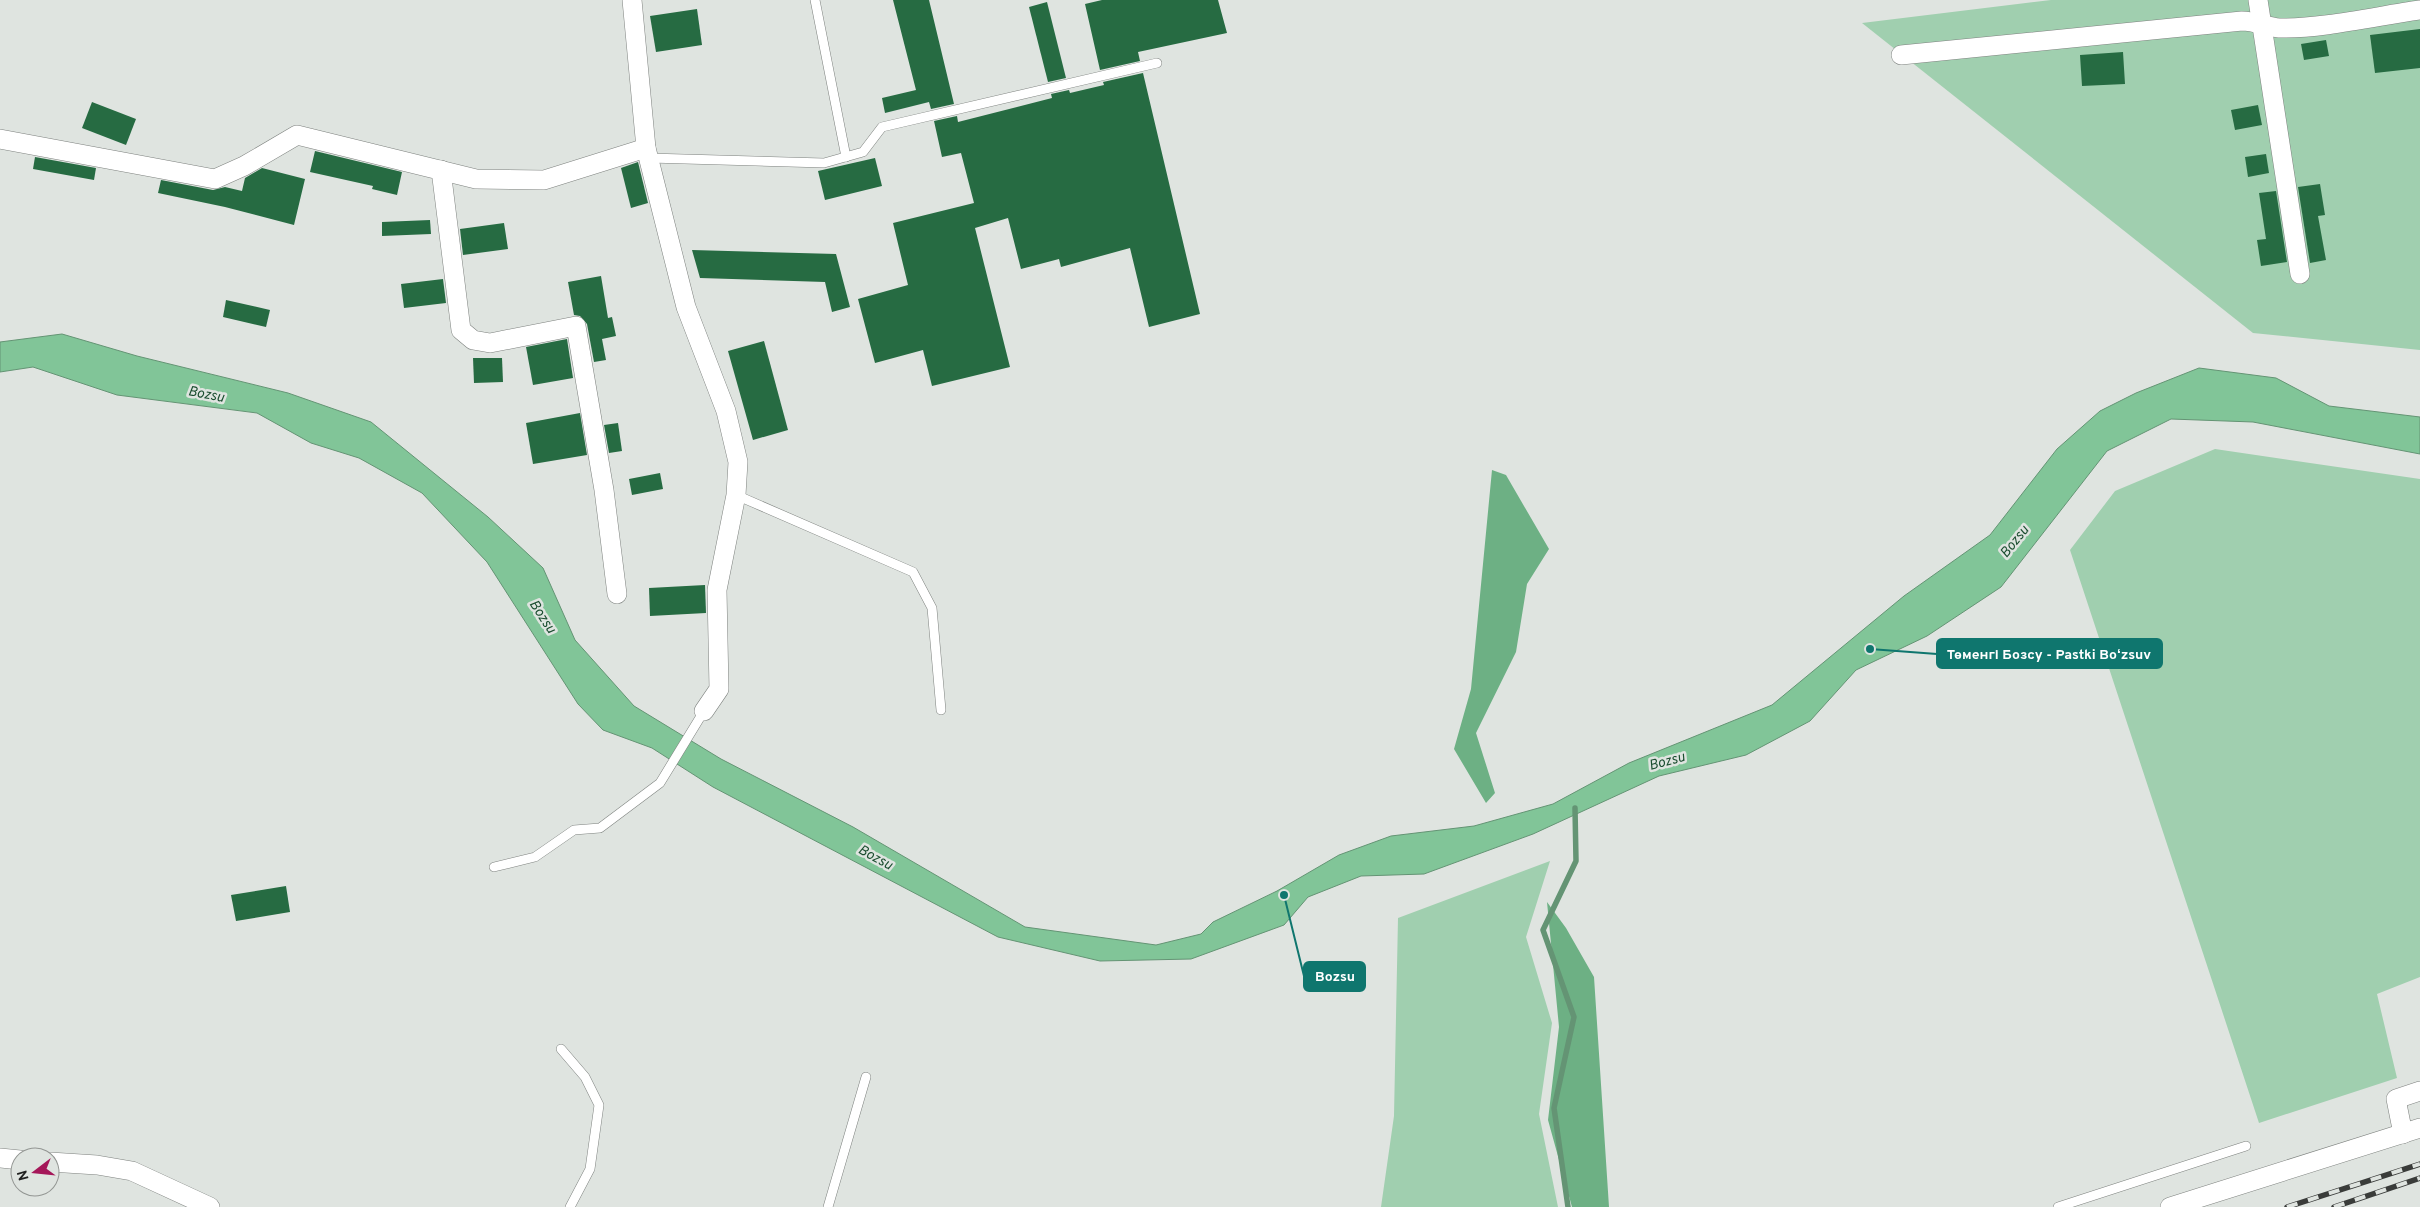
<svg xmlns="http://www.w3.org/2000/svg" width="2420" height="1207" viewBox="0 0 2420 1207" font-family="Overpass,sans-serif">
	<rect width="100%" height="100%" fill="#dfe4e0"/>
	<g fill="#a0cfaf">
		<polygon points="2051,0 2420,0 2420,350 2253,333 1862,23"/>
		<polygon points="2215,449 2420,479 2420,977 2377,994 2397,1078 2259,1123 2070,550 2115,491"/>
		<polygon points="1550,861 1526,937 1552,1023 1539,1114 1558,1207 1381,1207 1394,1116 1398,918"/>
	</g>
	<g fill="#6db084">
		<polygon points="1492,470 1506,475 1549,549 1527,584 1516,652 1476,733 1495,793 1486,803 1454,749 1471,689"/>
		<polygon points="1547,902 1566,928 1594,977 1609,1207 1572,1207 1548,1120 1559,1027"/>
	</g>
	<polygon fill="#81c598" stroke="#649474" points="62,334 137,356 288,393 371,422 488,517 543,568 575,640 634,706 721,759 853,827 1025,927 1156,945 1201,934 1213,922 1277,891 1339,855 1391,836 1474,826 1553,804 1629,763 1772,705 1904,596 1990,535 2057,449 2100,411 2136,393 2199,368 2276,378 2329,406 2420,417 2420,454 2253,422 2171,419 2107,451 2001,587 1927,636 1856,670 1810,721 1746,755 1659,776 1533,834 1424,874 1361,876 1308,897 1284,925 1191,959 1100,961 998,937 713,787 652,748 603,730 578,704 487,562 422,493 359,458 311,443 257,413 117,395 33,367 0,372 0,342"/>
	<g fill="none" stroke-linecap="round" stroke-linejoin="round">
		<polyline stroke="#649474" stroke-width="5.5" points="1568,1207 1554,1108 1574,1017 1543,930 1576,861 1575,808"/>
	</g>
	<g fill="#266b42">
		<polygon points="893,0 929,0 954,104 931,109 929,102 885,113 882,98 916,90"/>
		<polygon points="1102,0 1218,0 1227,33 1138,52 1140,61 1100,70 1085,4"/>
		<polygon points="1047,2 1066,78 1048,82 1029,7"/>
		<polygon points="697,9 702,45 656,52 650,16"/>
		<polygon points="2420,29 2420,68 2375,73 2370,35"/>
		<polygon points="2326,40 2329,56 2304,60 2301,44"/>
		<polygon points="2123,52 2125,84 2082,86 2080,55"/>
		<polygon points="1143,73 1200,314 1149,327 1130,248 1061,267 1059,259 1021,269 1008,218 975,228 1010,367 932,386 923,350 875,363 858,299 908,285 893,223 974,203 961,153 942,157 934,121 957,116 958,122 1052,98 1051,94 1069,90 1070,93 1104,85 1103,82"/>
		<polygon points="92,102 136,119 126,145 82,128"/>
		<polygon points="2258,105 2262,125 2235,130 2231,110"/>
		<polygon points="315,151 402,172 397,195 372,189 373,186 310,172"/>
		<polygon points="2266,154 2269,173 2248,177 2245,157"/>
		<polygon points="35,157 96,168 94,180 33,169"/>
		<polygon points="875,158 882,186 825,200 818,171"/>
		<polygon points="638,162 648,203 631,208 621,168"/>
		<polygon points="262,168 305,179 294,225 225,207 158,193 161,180 213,190 225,187 242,191 245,178"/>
		<polygon points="2320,184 2325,215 2318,216 2326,260 2310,263 2298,187"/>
		<polygon points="2276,191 2287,262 2261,266 2257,240 2266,239 2259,193"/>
		<polygon points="430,220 431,234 382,236 382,222"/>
		<polygon points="504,223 508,249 463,255 460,229"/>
		<polygon points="692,250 836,254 850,307 832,312 825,282 700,278"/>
		<polygon points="601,276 608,318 612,317 616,336 602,339 606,360 594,362 587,324 580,316 574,315 568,282"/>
		<polygon points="443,279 446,303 404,308 401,284"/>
		<polygon points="226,300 270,310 266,327 223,317"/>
		<polygon points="567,339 573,378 533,385 526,347"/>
		<polygon points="764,341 788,430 753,440 728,351"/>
		<polygon points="473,358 502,358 503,382 474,383"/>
		<polygon points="580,413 587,455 533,464 526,423"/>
		<polygon points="618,423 622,451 609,453 604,425"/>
		<polygon points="660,473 663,489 632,495 629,479"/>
		<polygon points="705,585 706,613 650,616 649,588"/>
		<polygon points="286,886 290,912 236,921 231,895"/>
	</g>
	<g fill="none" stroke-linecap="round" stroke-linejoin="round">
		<g stroke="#7e827f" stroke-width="10">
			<g id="service">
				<polyline points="815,0 846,157"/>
				<polyline points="649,158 824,163 863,152 882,127 1157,63"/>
				<polyline points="736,495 913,572 932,608 941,710"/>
				<polyline points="494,867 535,857 574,830 600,828 660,783 704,711"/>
				<polyline points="561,1049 585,1077 599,1105 590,1169 570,1207"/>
				<polyline points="828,1207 866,1077"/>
				<polyline points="2058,1207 2246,1146"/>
			</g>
		</g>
		<g stroke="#7e827f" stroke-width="20">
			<g id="minor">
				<polyline points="632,0 646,148 686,307 726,411 738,462 736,495 717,590 719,689 704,711"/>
				<polyline points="2258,0 2300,274"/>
				<path d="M1901,55l341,-34c13,0 25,6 37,7 42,1 98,-12 141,-18"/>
				<polyline points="0,139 215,179 244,166 297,135 476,179 544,180 646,148"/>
				<polyline points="441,170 461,330 473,340 490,343 576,326 604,490 617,594"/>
				<polyline points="2403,1134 2396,1099 2420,1091"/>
				<polyline points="0,1158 20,1160"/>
				<polyline points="50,1162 97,1165 132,1171 210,1207"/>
				<polyline points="2170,1207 2420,1128"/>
			</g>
		</g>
		<use href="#service" stroke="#fff" stroke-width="9"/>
		<use href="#minor" stroke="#fff" stroke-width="19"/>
		<g stroke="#3a3c3a" stroke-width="5.5">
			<g id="rail">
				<polyline points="2287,1207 2420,1164"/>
				<polyline points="2334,1207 2420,1178"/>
			</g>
		</g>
		<use href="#rail" stroke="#dfe4e0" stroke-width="4" stroke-dasharray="11" stroke-linecap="butt"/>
	</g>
	<g text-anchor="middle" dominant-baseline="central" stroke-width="5" stroke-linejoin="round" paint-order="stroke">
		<g font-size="14" font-style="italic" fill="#1a4d2f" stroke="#dfe4e0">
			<text transform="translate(206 395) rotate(11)">Bozsu</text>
			<text transform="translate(2015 542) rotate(-51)">Bozsu</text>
			<text transform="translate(542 617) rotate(57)">Bozsu</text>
			<text transform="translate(1667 762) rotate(-15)">Bozsu</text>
			<text transform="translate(875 858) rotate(29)">Bozsu</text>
		</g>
	</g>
	<path fill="none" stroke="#0f766e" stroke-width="2" d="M1870 649L1937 654M1284 895L1304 976"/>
	<g fill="#0f766e" stroke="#dfe4e0" stroke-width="2">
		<circle cx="1870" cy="649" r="5"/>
		<circle cx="1284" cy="895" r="5"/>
	</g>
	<g fill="#0f766e" stroke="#0f766e" stroke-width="2">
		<rect x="1937" y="639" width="225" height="29" rx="5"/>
		<rect x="1304" y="962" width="61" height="29" rx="5"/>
	</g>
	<g font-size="14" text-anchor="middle" font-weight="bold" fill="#fff">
		<text x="2049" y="659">Төменгі Бозсу - Pastki Boʻzsuv</text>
		<text x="1335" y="981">Bozsu</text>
	</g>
	<g transform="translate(35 1172) rotate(254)"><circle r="24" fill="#dfe4e0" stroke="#939693"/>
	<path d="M0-4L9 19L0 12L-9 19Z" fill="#a51759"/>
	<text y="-8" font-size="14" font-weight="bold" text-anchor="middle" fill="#202120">N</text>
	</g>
</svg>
